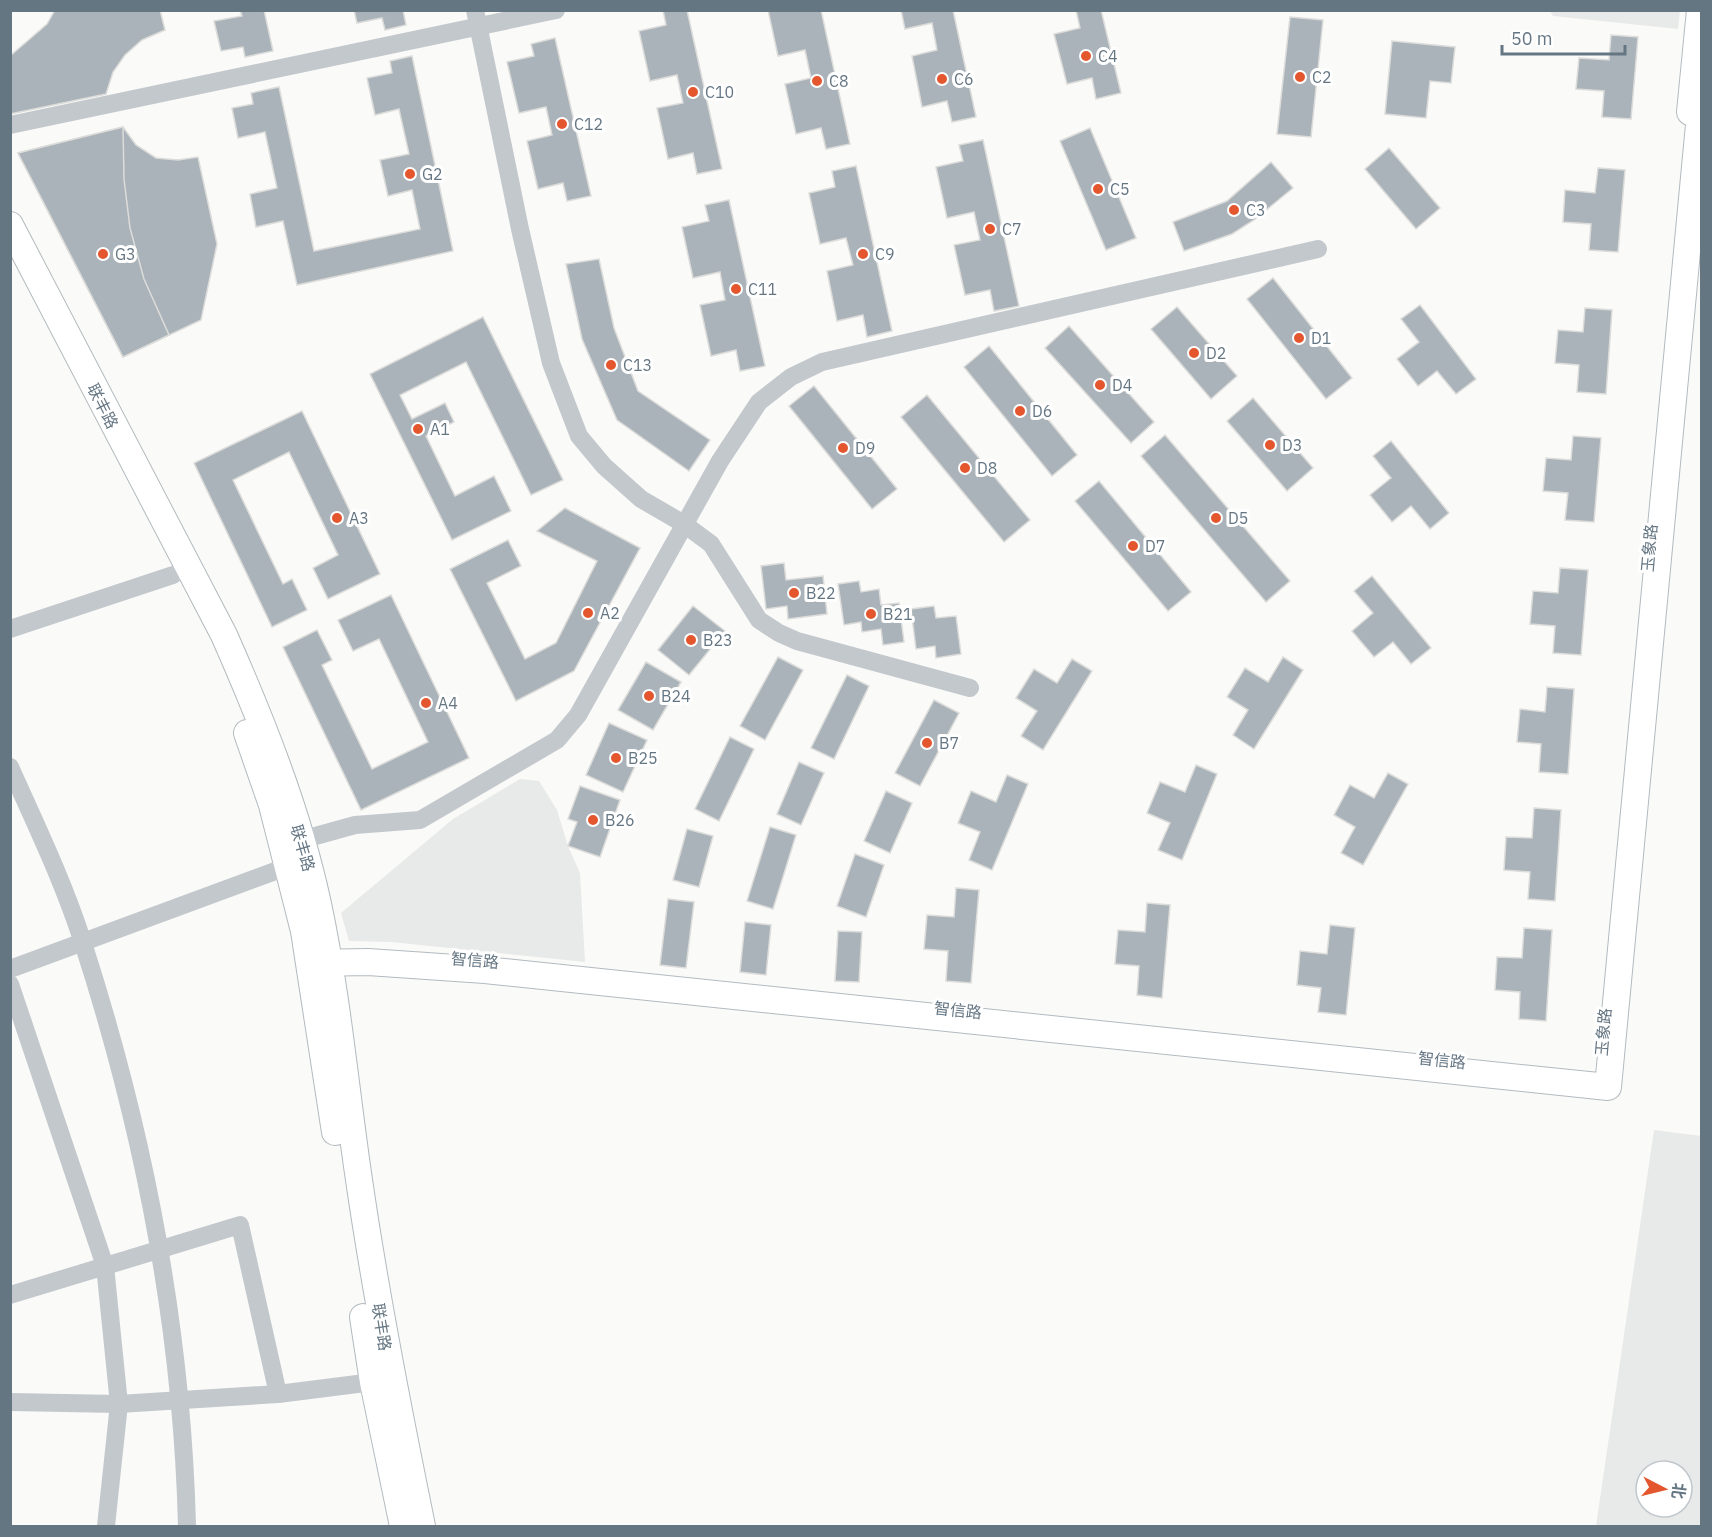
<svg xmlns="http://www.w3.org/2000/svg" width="1712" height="1537" viewBox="0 0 1712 1537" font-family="'IBM Plex Sans','Noto Sans SC',sans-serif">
	<rect width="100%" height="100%" fill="#fafaf8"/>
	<g fill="#e8e9e9" fill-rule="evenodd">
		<polygon points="1550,11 1680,11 1678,29 1553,16"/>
		<polygon points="520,779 539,781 557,810 568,846 580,873 585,962 391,942 349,941 341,913 453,819"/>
		<path d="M1654,1130l47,6v390h-105zM1646,1471h36v36h-36z"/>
	</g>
	<g fill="#aab3b9" stroke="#dcdcda" stroke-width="1.5">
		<polygon points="55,10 160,10 165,30 142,40 125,55 113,72 106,94 10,114 10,56 47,24"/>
		<polygon points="240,10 264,10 273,51 245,57 243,47 221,51 214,21 242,16"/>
		<polygon points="354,10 403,10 406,25 385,30 382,18 357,23"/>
		<polygon points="663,10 687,10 722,169 697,174 693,153 668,159 657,108 683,103 677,75 650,81 639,31 666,25"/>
		<polygon points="768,10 821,10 850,144 826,149 821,128 796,134 785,84 811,78 805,50 778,56"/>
		<polygon points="901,10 953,10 976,117 952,122 947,101 922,107 912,56 937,50 932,23 905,29"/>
		<polygon points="1076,10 1101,10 1121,93 1096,99 1092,78 1067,84 1054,34 1080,28"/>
		<polygon points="1290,17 1323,20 1311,137 1277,134"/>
		<polygon points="1611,35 1638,37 1631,119 1602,117 1604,91 1576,89 1579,58 1609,60"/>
		<polygon points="555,38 591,196 567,201 563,183 538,189 527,141 552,135 546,107 519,113 507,62 534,56 531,44"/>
		<polygon points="1392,41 1455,47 1451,83 1430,81 1426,118 1385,114"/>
		<polygon points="412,56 453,251 297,285 283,221 256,227 250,194 277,188 265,132 238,138 232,108 253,104 251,93 279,87 314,251 420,229 412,190 388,196 380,160 409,154 399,109 375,115 367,78 392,73 390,61"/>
		<polygon points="123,127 136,145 156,158 178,160 198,157 217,244 201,320 123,357 18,153"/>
		<polygon points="123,127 124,179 130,228 144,279 169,335 123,357 18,153"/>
		<polygon points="1090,128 1136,238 1106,250 1060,141"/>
		<polygon points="983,140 1019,306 994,311 990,290 965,295 954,245 980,240 974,212 947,218 936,167 963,161 959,145"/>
		<polygon points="1389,148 1440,208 1416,229 1365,169"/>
		<polygon points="1271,162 1293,188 1254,220 1232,234 1184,251 1173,222 1227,201"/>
		<polygon points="856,166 892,331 867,337 863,315 837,321 827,271 853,265 846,238 820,244 809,193 835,187 832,171"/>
		<polygon points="1598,168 1625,170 1618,252 1589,250 1591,224 1563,222 1565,190 1595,193"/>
		<polygon points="729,200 765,366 740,371 736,350 711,356 700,305 725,300 720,272 693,278 682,227 709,221 705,205"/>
		<polygon points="599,259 614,328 638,391 710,440 689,471 617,420 582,339 566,264"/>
		<polygon points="1273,278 1352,378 1326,399 1247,299"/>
		<polygon points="1420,305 1476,379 1456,394 1437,371 1418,386 1397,359 1419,342 1401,319"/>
		<polygon points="1177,307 1237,376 1211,399 1151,329"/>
		<polygon points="1585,308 1612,310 1606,394 1577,392 1579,365 1555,363 1558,330 1583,332"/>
		<polygon points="483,317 563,480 531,495 466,362 400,395 412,419 445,403 454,422 426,436 455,496 494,476 511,511 452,540 370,374"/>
		<polygon points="1069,326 1154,422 1131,443 1045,348"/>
		<polygon points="989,346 1077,455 1052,476 964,367"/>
		<polygon points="814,386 897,489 872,509 789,406"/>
		<polygon points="927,395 1030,520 1004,542 901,417"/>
		<polygon points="1253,398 1313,468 1287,491 1227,421"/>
		<polygon points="302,411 380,574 328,599 313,568 338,555 289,452 233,480 283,584 292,579 307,610 272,627 194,463"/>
		<polygon points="1165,435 1290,581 1266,602 1141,456"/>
		<polygon points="1573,436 1601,438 1594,522 1565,520 1568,493 1543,491 1546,458 1571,460"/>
		<polygon points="1391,441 1449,513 1430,529 1411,506 1392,522 1370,495 1391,478 1373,456"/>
		<polygon points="1099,481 1191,592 1168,611 1075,501"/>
		<polygon points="565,508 640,548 574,671 516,701 450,569 508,540 521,566 487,583 525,659 556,643 597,561 537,531"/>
		<polygon points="784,563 786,580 823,576 827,614 788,619 787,606 766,609 761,566"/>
		<polygon points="1560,568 1588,570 1581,655 1553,653 1555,626 1530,624 1533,591 1558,593"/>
		<polygon points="1372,576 1431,648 1411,664 1393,642 1374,657 1352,631 1373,613 1354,591"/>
		<polygon points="859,581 861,592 879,589 881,605 899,603 904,642 883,645 881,629 862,632 861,622 844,625 838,584"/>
		<polygon points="391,595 469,758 361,810 283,647 317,630 332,660 322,665 372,769 428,742 379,639 353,651 338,620"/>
		<polygon points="693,606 725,631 689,675 658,650"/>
		<polygon points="934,606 936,618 956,616 961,654 936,658 935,646 916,649 911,609"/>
		<polygon points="778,657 803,670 765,740 740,726"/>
		<polygon points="1283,657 1303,670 1254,749 1233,735 1248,710 1227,697 1245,668 1268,682"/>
		<polygon points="1072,659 1092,671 1043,750 1021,736 1037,711 1016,698 1034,669 1057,683"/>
		<polygon points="646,662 681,682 653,730 618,710"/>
		<polygon points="847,675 869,686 834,759 811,748"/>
		<polygon points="1547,687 1574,689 1568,774 1539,772 1541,744 1517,742 1520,709 1545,712"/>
		<polygon points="934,700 959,713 920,786 895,773"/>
		<polygon points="609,723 647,740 623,792 586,775"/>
		<polygon points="730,737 754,749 719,821 695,809"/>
		<polygon points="799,762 824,773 801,825 777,814"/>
		<polygon points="1196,765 1217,774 1182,860 1158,850 1170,823 1147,813 1160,782 1185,792"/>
		<polygon points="1388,773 1408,784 1363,865 1341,853 1355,827 1334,815 1350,785 1374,798"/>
		<polygon points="1007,775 1028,784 992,870 969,860 980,832 958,823 971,791 996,802"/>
		<polygon points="580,786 620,800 600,857 568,846 577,822 568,819"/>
		<polygon points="886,791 912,803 890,853 864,841"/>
		<polygon points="1534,808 1561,810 1555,901 1528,899 1530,872 1504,870 1506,837 1532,838"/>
		<polygon points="770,827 796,835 773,909 747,901"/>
		<polygon points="687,829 713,836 699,887 673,880"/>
		<polygon points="855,854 884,865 866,917 837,906"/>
		<polygon points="956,888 979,890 971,983 946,981 948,951 924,949 927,915 954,917"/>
		<polygon points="668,899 694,902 686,968 660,965"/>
		<polygon points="1147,903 1170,905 1162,998 1137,995 1139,966 1115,964 1118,930 1145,932"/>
		<polygon points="745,922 771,925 766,975 740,972"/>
		<polygon points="1330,925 1355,928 1346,1015 1318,1012 1321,988 1297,985 1300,951 1327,954"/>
		<polygon points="1524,928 1552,930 1546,1021 1519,1019 1520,992 1495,990 1497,957 1522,958"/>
		<polygon points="838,931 862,932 859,982 835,981"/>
	</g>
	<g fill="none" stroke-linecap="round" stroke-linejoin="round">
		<g stroke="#b3babf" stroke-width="28">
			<g id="secondary">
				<polyline points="1690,112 1700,10"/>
				<path d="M10,225l214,410c38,86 74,176 94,269 19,89 27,179 40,269 17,119 40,236 64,353"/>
				<polyline points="247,733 272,805 304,931 335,1132"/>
				<polyline points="310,963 368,962 485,970 1608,1087 1702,93"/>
				<polyline points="363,1317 373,1382 403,1526"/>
			</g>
		</g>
		<g stroke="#c3c8cc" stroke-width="18">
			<polyline points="475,10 520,229 551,363 579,436 604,466 641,499 684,524 711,544 759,620 779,633 797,641 970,688"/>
			<polyline points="10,125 556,10"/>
			<polyline points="10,629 173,575"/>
			<path d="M10,767c26,58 54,116 73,176 61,189 99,385 104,583"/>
			<polyline points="301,840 355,825 420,820 557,740 578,715 720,461 759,402 791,377 822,362 1318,249"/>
			<polyline points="10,969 289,866"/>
			<polyline points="10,984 105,1266 119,1404 106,1526"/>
			<polyline points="10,1295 240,1225 278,1394 373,1382"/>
			<polyline points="10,1402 119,1404 278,1394"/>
		</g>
		<use href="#secondary" stroke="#fff" stroke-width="26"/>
	</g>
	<g fill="#e4572e" stroke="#fff" stroke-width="2">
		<circle cx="1086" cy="56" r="6"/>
		<circle cx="1300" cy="77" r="6"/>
		<circle cx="942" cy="79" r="6"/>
		<circle cx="817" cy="81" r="6"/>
		<circle cx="693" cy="92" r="6"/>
		<circle cx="562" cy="124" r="6"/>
		<circle cx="410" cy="174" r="6"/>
		<circle cx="1098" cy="189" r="6"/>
		<circle cx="1234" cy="210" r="6"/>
		<circle cx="990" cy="229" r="6"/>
		<circle cx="103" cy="254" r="6"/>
		<circle cx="863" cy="254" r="6"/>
		<circle cx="736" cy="289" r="6"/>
		<circle cx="1299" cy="338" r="6"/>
		<circle cx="1194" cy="353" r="6"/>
		<circle cx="611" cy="365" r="6"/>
		<circle cx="1100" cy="385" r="6"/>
		<circle cx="1020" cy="411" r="6"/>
		<circle cx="418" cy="429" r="6"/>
		<circle cx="1270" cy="445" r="6"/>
		<circle cx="843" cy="448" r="6"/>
		<circle cx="965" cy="468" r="6"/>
		<circle cx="337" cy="518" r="6"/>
		<circle cx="1216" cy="518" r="6"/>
		<circle cx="1133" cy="546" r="6"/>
		<circle cx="794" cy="593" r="6"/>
		<circle cx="588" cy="613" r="6"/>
		<circle cx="871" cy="614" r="6"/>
		<circle cx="691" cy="640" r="6"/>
		<circle cx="649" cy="696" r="6"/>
		<circle cx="426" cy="703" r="6"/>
		<circle cx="927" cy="743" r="6"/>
		<circle cx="616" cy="758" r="6"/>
		<circle cx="593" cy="820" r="6"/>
	</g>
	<g text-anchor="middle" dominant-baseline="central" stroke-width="6" stroke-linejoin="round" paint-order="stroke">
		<g font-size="16" fill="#657683" stroke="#fff" text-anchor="start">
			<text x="1098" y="56">C4</text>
			<text x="1312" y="77">C2</text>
			<text x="954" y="79">C6</text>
			<text x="829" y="81">C8</text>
			<text x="705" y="92">C10</text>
			<text x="574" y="124">C12</text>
			<text x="422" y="174">G2</text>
			<text x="1110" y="189">C5</text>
			<text x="1246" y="210">C3</text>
			<text x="1002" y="229">C7</text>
			<text x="115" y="254">G3</text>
			<text x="875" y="254">C9</text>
			<text x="748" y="289">C11</text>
			<text x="1311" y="338">D1</text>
			<text x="1206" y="353">D2</text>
			<text x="623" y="365">C13</text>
			<text x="1112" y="385">D4</text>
			<text x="1032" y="411">D6</text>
			<text x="430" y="429">A1</text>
			<text x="1282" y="445">D3</text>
			<text x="855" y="448">D9</text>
			<text x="977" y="468">D8</text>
			<text x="349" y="518">A3</text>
			<text x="1228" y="518">D5</text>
			<text x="1145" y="546">D7</text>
			<text x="806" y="593">B22</text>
			<text x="600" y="613">A2</text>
			<text x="883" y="614">B21</text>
			<text x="703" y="640">B23</text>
			<text x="661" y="696">B24</text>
			<text x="438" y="703">A4</text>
			<text x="939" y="743">B7</text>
			<text x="628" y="758">B25</text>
			<text x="605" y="820">B26</text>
		</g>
		<g font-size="16" fill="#657683" stroke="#fff">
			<text transform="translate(103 406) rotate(63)">联丰路</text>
			<text transform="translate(1649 548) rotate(-85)">玉象路</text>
			<text transform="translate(303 848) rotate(74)">联丰路</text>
			<text transform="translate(475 960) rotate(5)">智信路</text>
			<text transform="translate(958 1010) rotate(6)">智信路</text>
			<text transform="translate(1603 1032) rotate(-85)">玉象路</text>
			<text transform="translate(1442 1060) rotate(6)">智信路</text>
			<text transform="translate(382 1327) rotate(81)">联丰路</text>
		</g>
	</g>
	<rect width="1712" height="1537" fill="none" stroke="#657683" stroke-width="24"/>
	<g transform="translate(1664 1489) rotate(97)"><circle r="28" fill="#ffffff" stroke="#c1c8cd" stroke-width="1.5"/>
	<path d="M0-4.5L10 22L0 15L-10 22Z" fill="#e4572e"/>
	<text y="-9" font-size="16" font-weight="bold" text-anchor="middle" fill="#657683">北</text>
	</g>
	<path d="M1502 45v9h123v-9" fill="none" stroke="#657683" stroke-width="3"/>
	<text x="1511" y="45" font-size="18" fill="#657683" stroke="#ffffff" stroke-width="4.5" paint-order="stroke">50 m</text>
</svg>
